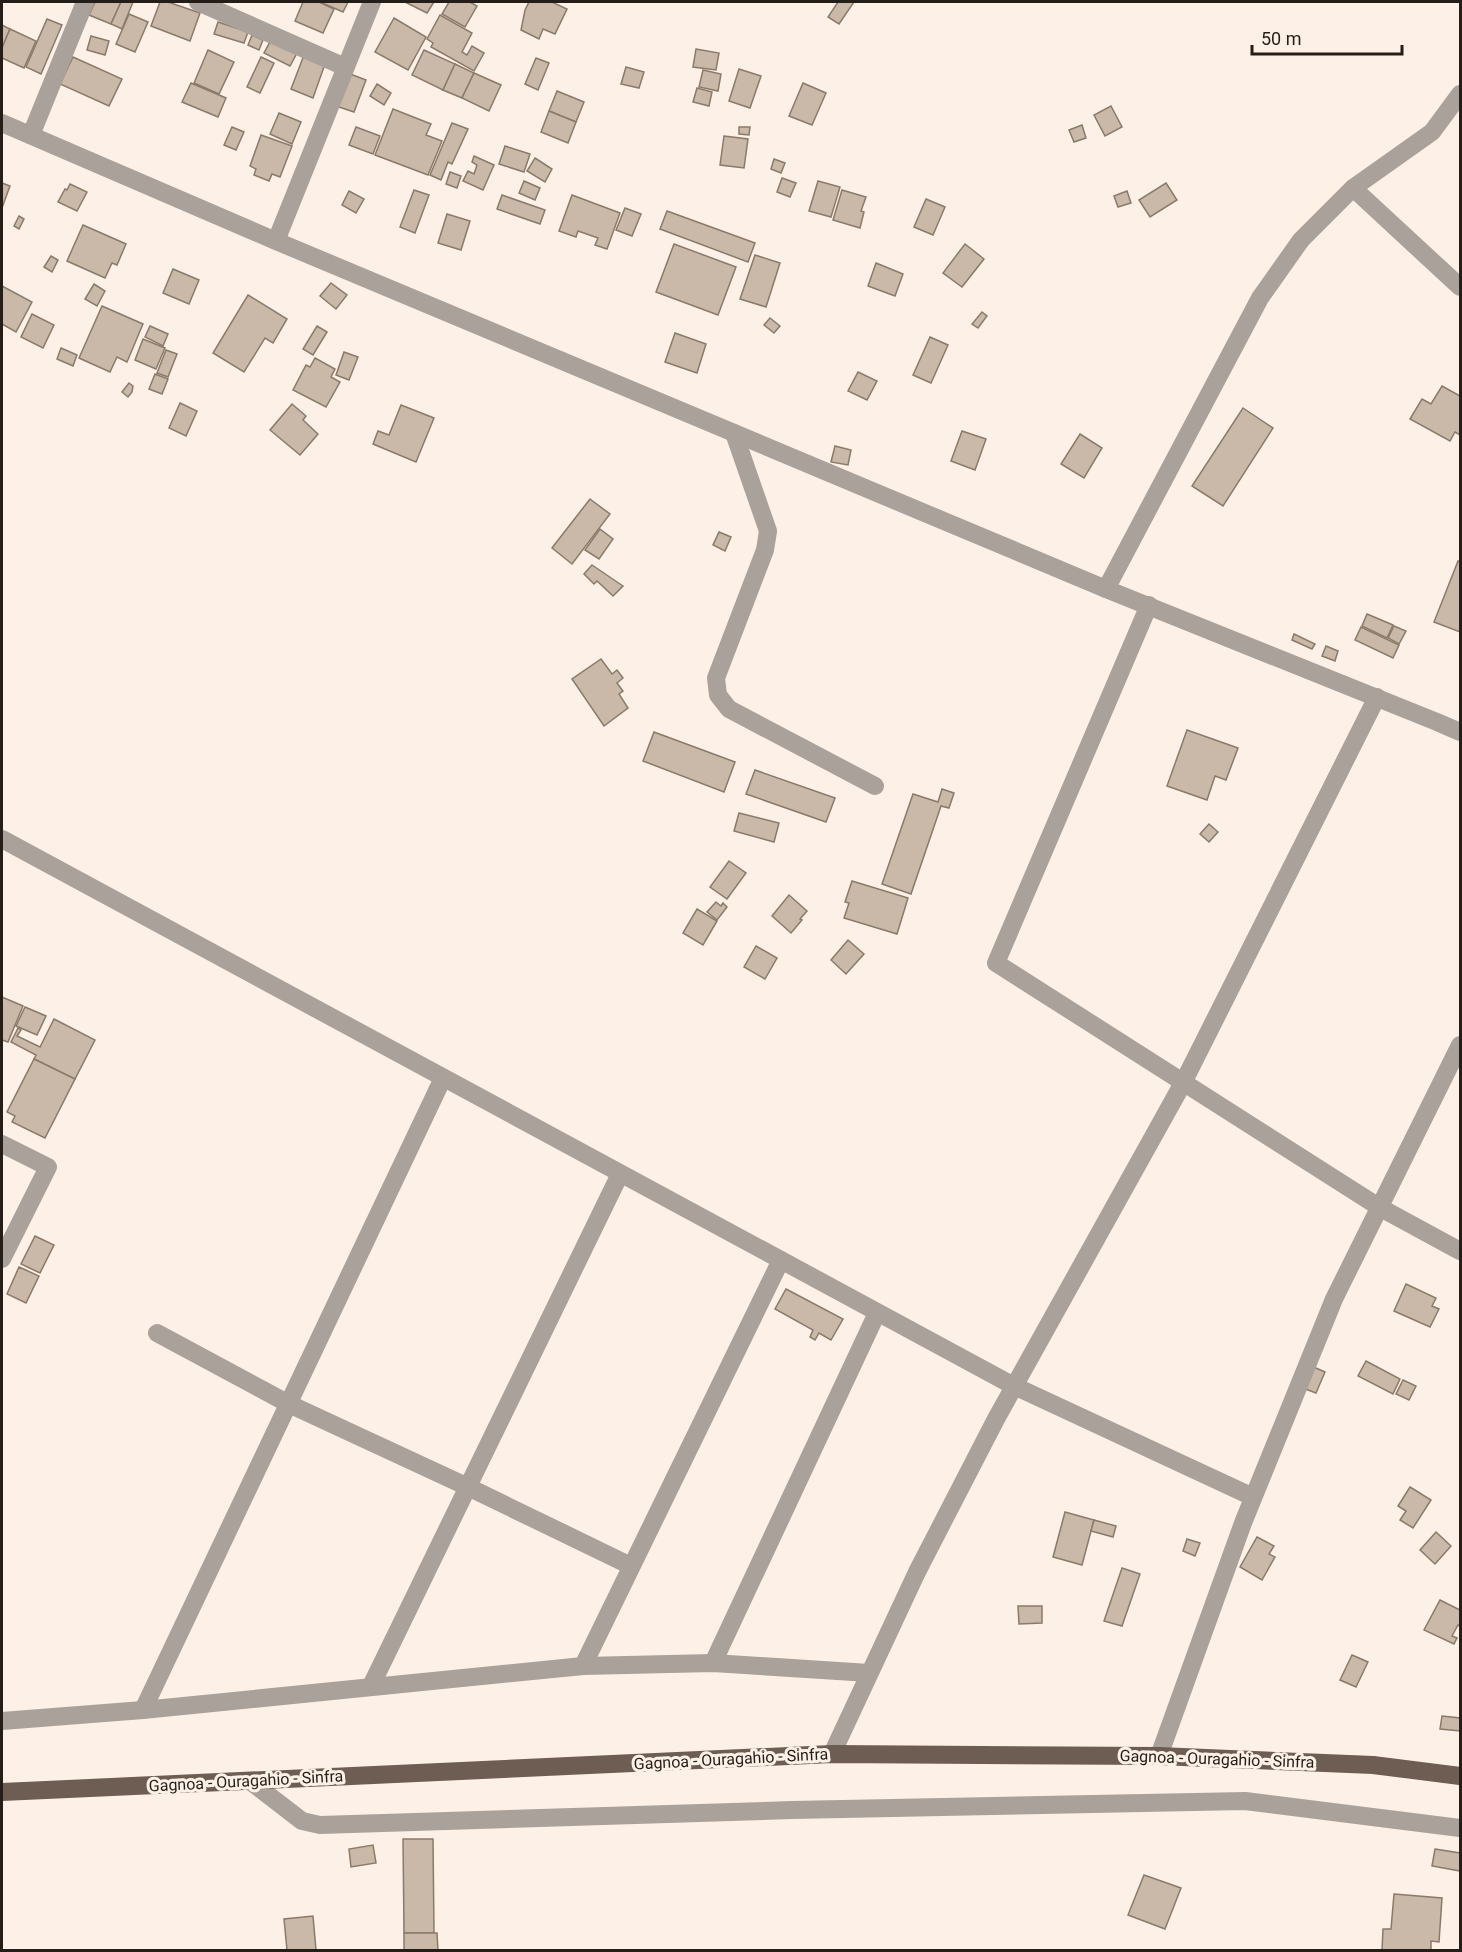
<svg xmlns="http://www.w3.org/2000/svg" width="1462" height="1952" viewBox="0 0 1462 1952" font-family="Roboto,sans-serif">
	<rect width="100%" height="100%" fill="#fdf1e7"/>
	<g fill="#cab8a8" stroke="#8a7a6a" stroke-width="1.5">
		<polygon points="95,2 121,2 111,24 89,15"/>
		<polygon points="121,2 133,2 122,29 111,24"/>
		<polygon points="160,2 168,2 200,13 190,41 151,26"/>
		<polygon points="303,2 319,2 334,9 323,33 295,21"/>
		<polygon points="320,2 348,2 343,12"/>
		<polygon points="405,2 434,2 427,13"/>
		<polygon points="449,2 470,2 477,6 465,27 442,14"/>
		<polygon points="529,2 552,2 567,9 555,34 543,29 539,39 521,30 525,10"/>
		<polygon points="838,2 854,2 839,24 828,17"/>
		<polygon points="129,14 148,22 135,52 116,44"/>
		<polygon points="440,15 472,33 462,52 467,55 472,46 484,53 474,71 431,47 433,43 427,39"/>
		<polygon points="394,18 426,37 408,70 375,52"/>
		<polygon points="47,19 62,25 41,74 26,67"/>
		<polygon points="218,22 248,32 244,43 214,34"/>
		<polygon points="2,25 10,29 2,48"/>
		<polygon points="10,29 36,41 24,68 2,58 2,48"/>
		<polygon points="252,35 263,40 259,50 248,45"/>
		<polygon points="91,36 109,41 105,55 87,50"/>
		<polygon points="271,40 297,53 290,66 264,53"/>
		<polygon points="696,49 719,53 716,70 693,67"/>
		<polygon points="208,50 234,62 219,94 194,83"/>
		<polygon points="424,50 455,64 443,90 412,75"/>
		<polygon points="304,55 325,64 313,98 291,89"/>
		<polygon points="73,57 122,79 109,106 60,84"/>
		<polygon points="261,57 274,63 260,93 247,87"/>
		<polygon points="536,58 549,63 538,90 525,84"/>
		<polygon points="455,64 474,73 462,98 443,90"/>
		<polygon points="626,67 644,72 639,88 621,84"/>
		<polygon points="739,69 761,76 750,108 729,101"/>
		<polygon points="703,70 721,74 718,91 699,87"/>
		<polygon points="345,72 366,80 354,112 333,105"/>
		<polygon points="474,73 501,85 489,111 462,98"/>
		<polygon points="191,83 226,98 218,117 182,102"/>
		<polygon points="803,83 826,93 812,125 789,116"/>
		<polygon points="377,84 391,93 384,105 370,96"/>
		<polygon points="697,88 712,92 709,106 693,102"/>
		<polygon points="557,91 584,102 576,122 549,111"/>
		<polygon points="1111,106 1122,127 1105,136 1094,115"/>
		<polygon points="393,109 431,124 426,135 442,141 428,175 375,155"/>
		<polygon points="549,111 576,122 568,143 541,132"/>
		<polygon points="279,113 301,122 292,144 270,134"/>
		<polygon points="452,123 468,129 452,164 448,162 441,180 430,175"/>
		<polygon points="1082,125 1086,138 1074,142 1069,130"/>
		<polygon points="232,127 244,132 236,150 224,145"/>
		<polygon points="356,127 380,136 373,154 349,145"/>
		<polygon points="739,127 750,127 749,135 739,134"/>
		<polygon points="261,135 292,146 280,177 272,174 269,181 254,175 256,169 250,166"/>
		<polygon points="724,136 748,139 744,168 720,165"/>
		<polygon points="505,146 530,154 524,172 499,164"/>
		<polygon points="474,156 494,165 483,190 463,181 468,171 474,174 477,165 472,162"/>
		<polygon points="535,158 552,169 545,182 527,171"/>
		<polygon points="774,159 785,163 781,173 771,169"/>
		<polygon points="450,172 461,176 457,188 446,184"/>
		<polygon points="782,178 796,183 790,197 777,192"/>
		<polygon points="524,181 540,188 535,200 519,193"/>
		<polygon points="818,181 840,187 831,217 809,211"/>
		<polygon points="2,183 10,186 2,208"/>
		<polygon points="1166,183 1177,200 1150,217 1139,200"/>
		<polygon points="70,184 87,192 77,211 58,202 65,189 67,190"/>
		<polygon points="414,190 429,195 415,233 400,227"/>
		<polygon points="842,190 866,197 861,211 864,212 860,228 833,220"/>
		<polygon points="349,191 364,199 356,213 342,205"/>
		<polygon points="1127,191 1131,203 1118,207 1114,196"/>
		<polygon points="502,195 545,210 540,224 497,209"/>
		<polygon points="572,195 620,213 607,249 595,245 598,238 578,231 576,237 559,231"/>
		<polygon points="926,199 945,207 933,235 914,227"/>
		<polygon points="625,208 641,214 632,236 616,230"/>
		<polygon points="667,211 755,243 748,262 660,229"/>
		<polygon points="447,214 470,221 461,250 438,243"/>
		<polygon points="19,216 24,219 19,229 14,226"/>
		<polygon points="83,225 126,244 117,265 112,263 105,278 67,261"/>
		<polygon points="674,244 736,267 718,315 656,292"/>
		<polygon points="965,244 984,259 962,287 943,273"/>
		<polygon points="755,255 780,263 766,307 740,299"/>
		<polygon points="51,256 58,260 52,272 44,267"/>
		<polygon points="876,263 903,274 895,296 868,286"/>
		<polygon points="173,269 199,280 189,304 163,293"/>
		<polygon points="331,283 347,295 336,309 320,296"/>
		<polygon points="94,284 105,291 97,306 85,299"/>
		<polygon points="2,286 32,302 16,332 2,324"/>
		<polygon points="248,295 287,319 273,343 265,338 244,372 213,353"/>
		<polygon points="102,306 143,324 127,362 117,357 110,372 79,358"/>
		<polygon points="982,312 987,316 978,328 972,324"/>
		<polygon points="32,314 54,325 43,348 21,337"/>
		<polygon points="770,318 780,326 774,333 764,325"/>
		<polygon points="150,326 168,334 163,346 145,337"/>
		<polygon points="317,326 327,332 313,355 303,349"/>
		<polygon points="675,333 706,344 697,373 665,362"/>
		<polygon points="930,337 948,345 931,383 913,375"/>
		<polygon points="143,339 165,348 156,369 135,360"/>
		<polygon points="61,348 77,355 73,366 57,359"/>
		<polygon points="166,350 177,354 168,377 157,373"/>
		<polygon points="344,352 358,357 349,380 336,375"/>
		<polygon points="315,358 335,369 331,377 340,382 326,407 293,390 306,365 310,367"/>
		<polygon points="858,372 877,381 867,400 848,391"/>
		<polygon points="155,374 168,379 162,394 149,389"/>
		<polygon points="129,383 133,386 132,392 128,397 122,392"/>
		<polygon points="1442,386 1460,396 1460,435 1455,432 1450,441 1410,419 1422,399 1431,404"/>
		<polygon points="180,403 197,411 186,436 169,428"/>
		<polygon points="292,404 306,416 303,420 318,434 300,455 270,430"/>
		<polygon points="401,405 434,418 416,462 373,444 378,431 389,435"/>
		<polygon points="1243,408 1273,428 1223,506 1192,486"/>
		<polygon points="962,431 986,439 975,470 951,461"/>
		<polygon points="1080,434 1102,448 1084,478 1061,464"/>
		<polygon points="835,446 851,450 848,465 831,462"/>
		<polygon points="590,499 610,514 572,564 552,548"/>
		<polygon points="600,529 613,539 599,559 585,550"/>
		<polygon points="719,532 731,537 725,551 713,545"/>
		<polygon points="1458,561 1460,562 1460,632 1434,622"/>
		<polygon points="592,565 623,586 613,596 597,581 594,584 584,574"/>
		<polygon points="1367,614 1393,625 1387,638 1362,626"/>
		<polygon points="1394,626 1406,631 1399,644 1388,638"/>
		<polygon points="1361,627 1399,645 1393,658 1355,640"/>
		<polygon points="1294,634 1315,644 1312,649 1292,640"/>
		<polygon points="1326,646 1338,651 1335,661 1322,656"/>
		<polygon points="601,659 612,674 617,670 623,678 617,683 623,691 619,694 628,708 604,726 572,679"/>
		<polygon points="1187,730 1238,748 1226,780 1215,776 1207,800 1167,786"/>
		<polygon points="654,732 735,762 724,792 643,761"/>
		<polygon points="755,770 835,798 826,822 746,794"/>
		<polygon points="942,789 954,793 949,808 941,806 911,894 882,884 913,794 938,802"/>
		<polygon points="739,813 779,823 774,842 734,831"/>
		<polygon points="1209,824 1218,832 1209,842 1200,834"/>
		<polygon points="729,861 746,873 727,899 710,887"/>
		<polygon points="852,881 908,898 897,934 844,918 849,903 845,902"/>
		<polygon points="789,895 807,911 800,919 802,920 791,933 772,916"/>
		<polygon points="716,902 721,906 723,903 727,907 717,920 707,912"/>
		<polygon points="697,909 717,921 703,945 683,933"/>
		<polygon points="848,940 864,954 846,974 831,960"/>
		<polygon points="756,946 777,958 765,979 744,967"/>
		<polygon points="2,997 23,1006 8,1042 2,1040"/>
		<polygon points="25,1007 46,1016 37,1035 16,1026"/>
		<polygon points="54,1019 95,1040 75,1079 34,1059 36,1055 11,1042 18,1028 21,1030 17,1036 40,1047"/>
		<polygon points="34,1059 75,1079 45,1138 12,1122 15,1116 7,1112"/>
		<polygon points="35,1236 54,1245 40,1273 21,1264"/>
		<polygon points="19,1267 39,1276 26,1303 7,1294"/>
		<polygon points="1406,1284 1436,1298 1432,1306 1439,1309 1430,1327 1394,1311"/>
		<polygon points="786,1289 843,1319 831,1340 819,1333 815,1340 810,1337 813,1330 775,1309"/>
		<polygon points="1366,1361 1400,1379 1393,1394 1358,1376"/>
		<polygon points="1309,1365 1325,1372 1316,1393 1300,1387"/>
		<polygon points="1403,1380 1416,1386 1409,1400 1396,1394"/>
		<polygon points="1410,1487 1431,1500 1413,1528 1400,1520 1406,1511 1398,1506"/>
		<polygon points="1065,1512 1094,1520 1082,1565 1053,1557"/>
		<polygon points="1094,1520 1116,1526 1113,1537 1091,1531"/>
		<polygon points="1436,1532 1451,1546 1435,1564 1420,1550"/>
		<polygon points="1257,1537 1274,1546 1269,1554 1275,1557 1262,1580 1240,1567"/>
		<polygon points="1187,1539 1200,1543 1195,1556 1183,1551"/>
		<polygon points="1122,1568 1140,1574 1122,1626 1104,1621"/>
		<polygon points="1440,1600 1460,1610 1460,1626 1458,1625 1452,1636 1457,1638 1454,1644 1424,1630"/>
		<polygon points="1018,1606 1042,1606 1042,1623 1019,1624"/>
		<polygon points="1352,1655 1368,1662 1356,1687 1340,1680"/>
		<polygon points="1442,1716 1460,1718 1460,1731 1440,1729"/>
		<polygon points="403,1839 433,1839 434,1933 404,1933"/>
		<polygon points="373,1845 376,1863 351,1867 349,1849"/>
		<polygon points="1435,1849 1460,1853 1460,1871 1432,1866"/>
		<polygon points="1144,1875 1181,1888 1165,1929 1128,1915"/>
		<polygon points="1394,1894 1442,1898 1439,1942 1431,1941 1431,1950 1382,1950 1383,1929 1391,1929"/>
		<polygon points="313,1916 316,1950 287,1950 284,1919"/>
		<polygon points="404,1933 437,1933 438,1950 404,1950"/>
	</g>
	<g fill="none" stroke-linecap="round" stroke-linejoin="round">
		<g stroke="#aaa19b" stroke-width="18">
			<polyline points="198,2 345,67"/>
			<polyline points="2,123 276,241 1106,589 1437,722 1460,732"/>
			<polyline points="31,135 85,2"/>
			<polyline points="1353,188 1460,287"/>
			<polyline points="276,241 372,2"/>
			<polyline points="734,433 768,531 765,550 716,678 718,695 729,709 875,786"/>
			<polyline points="1106,589 1260,298 1301,240 1353,188 1432,132 1460,94"/>
			<polyline points="1149,605 996,963 1379,1207 1460,1251"/>
			<polyline points="2,839 1014,1386 1253,1497"/>
			<polyline points="2,1144 48,1167 2,1259"/>
			<polyline points="157,1333 289,1404 468,1487 631,1566"/>
			<polyline points="713,1663 877,1313"/>
			<polyline points="583,1666 781,1260"/>
			<polyline points="371,1686 620,1174"/>
			<polyline points="143,1710 443,1078"/>
			<polyline points="2,1721 143,1710 583,1666 713,1663 869,1673"/>
			<polyline points="832,1754 917,1572 996,1419 1183,1083 1377,697"/>
			<polyline points="1159,1756 1243,1523 1334,1299 1460,1045"/>
			<polyline points="250,1781 302,1821 320,1825 792,1810 1245,1801 1460,1828"/>
		</g>
		<polyline stroke="#6d5d53" stroke-width="18" points="2,1792 832,1754 1159,1756 1373,1765 1460,1776"/>
	</g>
	<g text-anchor="middle" dominant-baseline="central" stroke-width="6" stroke-linejoin="round" paint-order="stroke">
		<g font-size="16" fill="#251e18" stroke="#fdf1e7">
			<text transform="translate(731 1759) rotate(-3)">Gagnoa - Ouragahio - Sinfra</text>
			<text transform="translate(1217 1759) rotate(2)">Gagnoa - Ouragahio - Sinfra</text>
			<text transform="translate(246 1781) rotate(-3)">Gagnoa - Ouragahio - Sinfra</text>
		</g>
	</g>
	<rect width="1462" height="1952" fill="none" stroke="#251e18" stroke-width="6"/>
	<path d="M1252 45v9h150v-9" fill="none" stroke="#251e18" stroke-width="3"/>
	<text x="1261" y="45" font-size="18" fill="#251e18" stroke="#fdf1e7" stroke-width="4.5" paint-order="stroke">50 m</text>
</svg>
